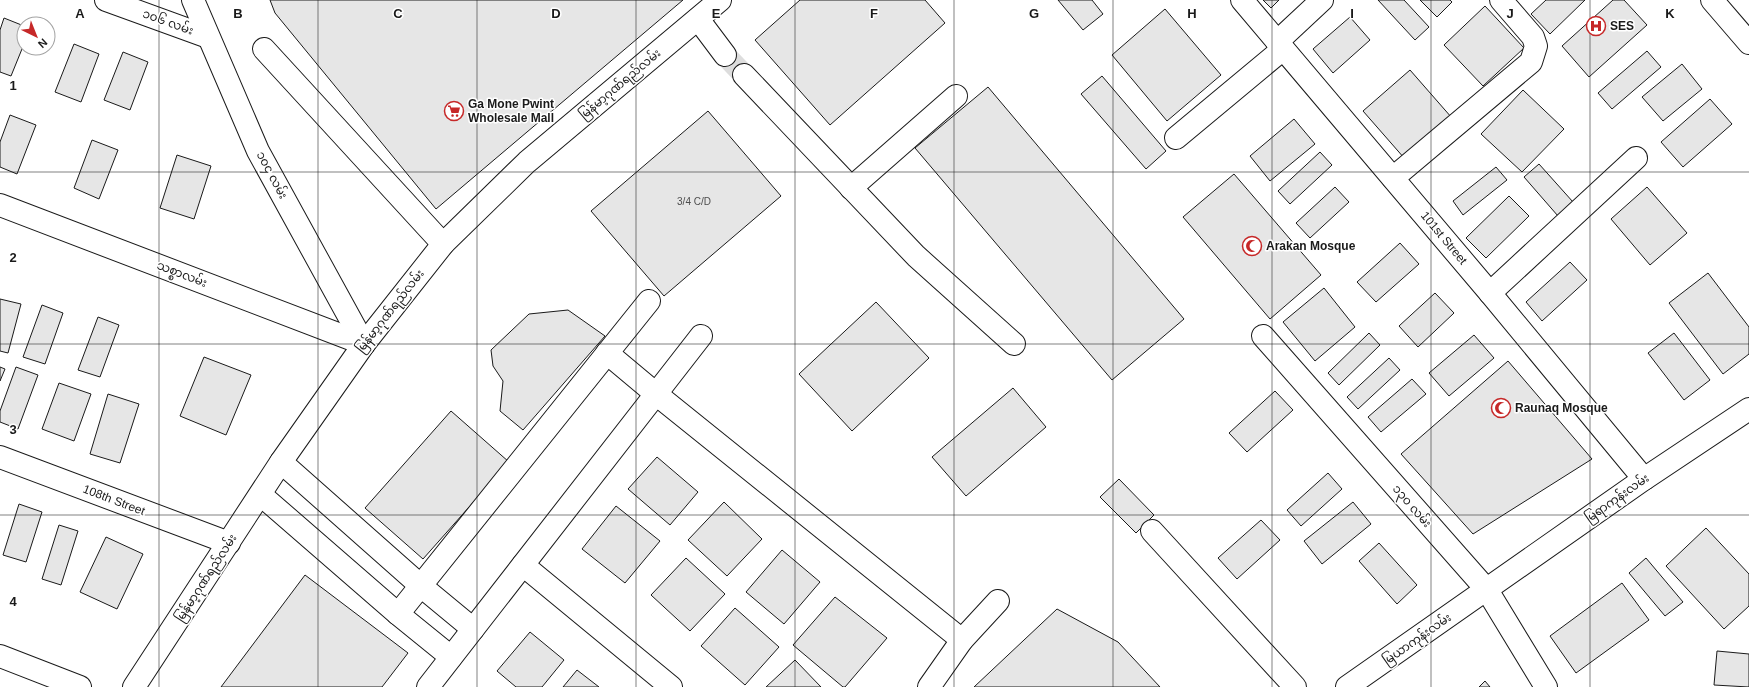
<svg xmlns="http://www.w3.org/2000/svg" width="1749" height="687" viewBox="0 0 1749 687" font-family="Arial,'Noto Sans Myanmar',sans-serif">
	<rect width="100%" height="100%" fill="#fff"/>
	<g fill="#e6e6e6" stroke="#1a1a1a">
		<polygon points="270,0 683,0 436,209 275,13"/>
		<polygon points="800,0 925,0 945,23 830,125 755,40"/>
		<polygon points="1058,0 1092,0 1103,14 1083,30"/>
		<polygon points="1263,0 1279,0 1271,8"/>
		<polygon points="1378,0 1404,0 1429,27 1415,40"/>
		<polygon points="1420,0 1450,0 1452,2 1437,17"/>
		<polygon points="1546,0 1585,0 1550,34 1531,14"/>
		<polygon points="1613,0 1624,0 1647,25 1589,77 1562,46"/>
		<polygon points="1485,6 1524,48 1483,86 1444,45"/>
		<polygon points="1165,9 1221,75 1167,121 1112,55"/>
		<polygon points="1350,17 1370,40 1333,73 1313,49"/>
		<polygon points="4,18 24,26 24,44 11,76 0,72 0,30"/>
		<polygon points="74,44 99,54 81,102 55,92"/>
		<polygon points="1647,51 1661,67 1612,109 1598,93"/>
		<polygon points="123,52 148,62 130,110 104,100"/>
		<polygon points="1682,64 1702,89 1663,121 1642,97"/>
		<polygon points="1410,70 1452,118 1405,159 1363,111"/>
		<polygon points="1102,76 1166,151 1146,169 1081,94"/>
		<polygon points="988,87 1184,319 1112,380 915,148"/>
		<polygon points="1523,90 1564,129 1522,172 1481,134"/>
		<polygon points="1710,99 1732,124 1683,167 1661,142"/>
		<polygon points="708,111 781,196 664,296 591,211"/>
		<polygon points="10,115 36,125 17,174 0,167 0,142"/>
		<polygon points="1294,119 1315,144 1270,181 1250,156"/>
		<polygon points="92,140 118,150 99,199 74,188"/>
		<polygon points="1320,152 1332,165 1290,204 1278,191"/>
		<polygon points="177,155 211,166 194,219 160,208"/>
		<polygon points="1539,164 1573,202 1558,216 1524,177"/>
		<polygon points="1496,167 1507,180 1463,215 1453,201"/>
		<polygon points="1234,174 1321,275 1270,319 1183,217"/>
		<polygon points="1335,187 1349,202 1310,238 1296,223"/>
		<polygon points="1647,187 1687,233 1650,265 1611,219"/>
		<polygon points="1509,196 1529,216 1486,258 1466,238"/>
		<polygon points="1400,243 1419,264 1376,302 1357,282"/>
		<polygon points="1570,262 1587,280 1542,321 1526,302"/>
		<polygon points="1708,273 1749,327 1749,354 1723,374 1669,303"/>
		<polygon points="1324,288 1355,327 1315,361 1283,322"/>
		<polygon points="1435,293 1454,313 1418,347 1399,326"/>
		<polygon points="0,299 21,304 8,353 0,351"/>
		<polygon points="876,302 929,358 852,431 799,374"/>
		<polygon points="42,305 63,313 45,364 23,357"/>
		<polygon points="568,310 605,336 523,430 500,411 503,381 493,366 491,350 529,314"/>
		<polygon points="98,317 119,325 100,377 78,370"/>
		<polygon points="1369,333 1380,345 1339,385 1328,373"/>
		<polygon points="1674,333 1710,380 1684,400 1648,353"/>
		<polygon points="1474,335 1494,358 1449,396 1429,373"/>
		<polygon points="204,357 251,375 226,435 180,416"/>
		<polygon points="1389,358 1400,370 1358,409 1347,397"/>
		<polygon points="1508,361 1592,459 1473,534 1401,454"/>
		<polygon points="0,367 5,369 0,381"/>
		<polygon points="16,367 38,375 18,429 0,422 0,411"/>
		<polygon points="1412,379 1426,394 1381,432 1368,417"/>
		<polygon points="59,383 91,394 74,441 42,429"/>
		<polygon points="1013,388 1046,427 966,496 932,457"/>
		<polygon points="1275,391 1293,410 1247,452 1229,433"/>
		<polygon points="108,394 139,404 120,463 90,454"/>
		<polygon points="451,411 509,462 423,559 365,508"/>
		<polygon points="657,457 698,492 670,525 628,489"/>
		<polygon points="1328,473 1342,489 1301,526 1287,510"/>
		<polygon points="1119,479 1154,515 1136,533 1100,497"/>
		<polygon points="724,502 762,539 727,576 688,540"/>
		<polygon points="1353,502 1371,524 1322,564 1304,541"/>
		<polygon points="19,504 42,512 26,562 3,555"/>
		<polygon points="616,506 660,541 625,583 582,549"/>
		<polygon points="1261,520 1280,540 1237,579 1218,558"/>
		<polygon points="59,525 78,531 61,585 42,579"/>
		<polygon points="1706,528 1749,574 1749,606 1724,629 1666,566"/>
		<polygon points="106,537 143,554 117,609 80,592"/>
		<polygon points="1379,543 1417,585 1397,604 1359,561"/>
		<polygon points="782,550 820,582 784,624 746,592"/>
		<polygon points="686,558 725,594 690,631 651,595"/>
		<polygon points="1646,558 1683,602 1665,616 1629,573"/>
		<polygon points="305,575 408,653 382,687 221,687"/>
		<polygon points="1622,583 1649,620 1576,673 1550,636"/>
		<polygon points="835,597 887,638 845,687 843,687 793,645"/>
		<polygon points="735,608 779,647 745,685 701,646"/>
		<polygon points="1057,609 1118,642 1160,687 974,687"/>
		<polygon points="530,632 564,660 542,687 516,687 497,671"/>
		<polygon points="1717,651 1749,654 1749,687 1714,685"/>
		<polygon points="795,660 821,687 766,687"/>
		<polygon points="577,670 599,687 563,687"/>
		<polygon points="1485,681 1490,687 1479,687"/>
	</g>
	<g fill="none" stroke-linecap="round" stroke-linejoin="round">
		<polyline stroke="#ddd" stroke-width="22" stroke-dasharray="22 11" stroke-linecap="butt" points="725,55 744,75"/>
		<g stroke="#1a1a1a" stroke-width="24">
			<g id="minor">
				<polyline points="106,0 208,37"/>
				<polyline points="193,0 258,151 364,344"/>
				<polyline points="1242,0 1490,293 1644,479"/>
				<polyline points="698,19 725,55"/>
				<polyline points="1277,42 1322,0"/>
				<polyline points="264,49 443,244"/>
				<polyline points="744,75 916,256 1014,344"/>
				<polyline points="1176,138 1283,49"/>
				<polyline points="1393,178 1531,62 1536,46 1533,37 1501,0"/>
				<polyline points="851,188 956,96"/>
				<polyline points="0,205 364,344"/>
				<polyline points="1490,293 1636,158"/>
				<polyline points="1263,336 1487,590 1546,687"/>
				<polyline points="607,353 656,394 962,640"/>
				<polyline points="0,457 229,543"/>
				<polyline points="281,462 421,586 473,629"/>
				<polyline points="261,495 398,614 451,657"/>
				<polyline points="1152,531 1295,687"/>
				<polyline points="523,565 671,687"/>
				<polyline points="398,614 649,301"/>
				<polyline points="0,656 80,687"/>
				<polyline points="134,687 281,462 364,344 443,244 527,162 720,0"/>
				<polyline points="428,687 701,336"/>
				<polyline points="929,687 962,640 998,601"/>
				<polyline points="1347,687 1644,479 1749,409"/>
			</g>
		</g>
		<g stroke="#1a1a1a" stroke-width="24">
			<polyline id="major" points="1712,0 1749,43"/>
		</g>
		<use href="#minor" stroke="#fff" stroke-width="22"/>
		<use href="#major" stroke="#fff" stroke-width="22"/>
	</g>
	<path fill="none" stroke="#1a1a1a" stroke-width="1" stroke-opacity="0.55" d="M159,0v687M318,0v687M477,0v687M636,0v687M795,0v687M954,0v687M1113,0v687M1272,0v687M1431,0v687M1590,0v687M0,172h1749M0,344h1749M0,515h1749"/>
	<defs>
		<g id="hospital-ring" transform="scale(1)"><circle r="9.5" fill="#fff" stroke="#c62828" stroke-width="1.5"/><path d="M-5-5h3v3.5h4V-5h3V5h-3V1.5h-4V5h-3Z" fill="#c62828"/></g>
		<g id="supermarket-ring" transform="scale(1)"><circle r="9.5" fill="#fff" stroke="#c62828" stroke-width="1.5"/><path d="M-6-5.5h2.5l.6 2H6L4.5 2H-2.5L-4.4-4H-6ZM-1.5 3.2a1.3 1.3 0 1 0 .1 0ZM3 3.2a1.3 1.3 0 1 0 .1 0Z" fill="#c62828"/></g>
		<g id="mosque-ring" transform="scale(1)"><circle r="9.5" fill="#fff" stroke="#c62828" stroke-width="1.5"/><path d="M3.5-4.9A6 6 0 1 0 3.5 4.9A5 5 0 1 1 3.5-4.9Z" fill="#c62828"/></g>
	</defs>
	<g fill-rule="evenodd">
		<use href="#hospital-ring" x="1596" y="26"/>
		<use href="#supermarket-ring" x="454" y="111"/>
		<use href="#mosque-ring" x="1252" y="246"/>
		<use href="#mosque-ring" x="1501" y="408"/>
	</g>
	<g text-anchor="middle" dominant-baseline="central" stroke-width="3" stroke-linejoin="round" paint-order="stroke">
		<g font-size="10" fill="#4d4d4d">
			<text x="694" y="201">3/4 C/D</text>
		</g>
		<g font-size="12" fill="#1a1a1a" stroke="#fff">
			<text transform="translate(168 22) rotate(20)">၁၀၆ လမ်း</text>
			<text transform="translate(620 84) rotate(-40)">မြန်မာ့ဂုဏ်ရည်လမ်း</text>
			<text transform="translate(272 175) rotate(62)">၁၀၄ လမ်း</text>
			<text transform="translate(1444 238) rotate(50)">101st Street</text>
			<text transform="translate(182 274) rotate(21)">သစ္စာလမ်း</text>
			<text transform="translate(390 311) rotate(-52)">မြန်မာ့ဂုဏ်ရည်လမ်း</text>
			<text transform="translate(1617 498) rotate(-35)">မြရာကုန်းလမ်း</text>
			<text transform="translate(114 500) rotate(21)">108th Street</text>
			<text transform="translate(1412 506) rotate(49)">၁၃၀ လမ်း</text>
			<text transform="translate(206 578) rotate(-57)">မြန်မာ့ဂုဏ်ရည်လမ်း</text>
			<text transform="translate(1417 639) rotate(-35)">မြယာကုန်းလမ်း</text>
		</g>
		<g font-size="12" font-weight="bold" fill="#1a1a1a" stroke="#fff" text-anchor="start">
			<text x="1610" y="26">SES</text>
			<text x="468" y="104">Ga Mone Pwint<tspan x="468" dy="14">Wholesale Mall</tspan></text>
			<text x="1266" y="246">Arakan Mosque</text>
			<text x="1515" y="408">Raunaq Mosque</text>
		</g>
	</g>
	<g font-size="13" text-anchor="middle" font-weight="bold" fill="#1a1a1a" stroke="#fff" stroke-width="3" stroke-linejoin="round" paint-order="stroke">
		<text x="80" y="18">A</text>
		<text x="238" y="18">B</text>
		<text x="398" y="18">C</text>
		<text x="556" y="18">D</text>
		<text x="716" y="18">E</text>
		<text x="874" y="18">F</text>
		<text x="1034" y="18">G</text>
		<text x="1192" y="18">H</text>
		<text x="1352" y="18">I</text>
		<text x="1510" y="18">J</text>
		<text x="1670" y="18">K</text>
		<text x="13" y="90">1</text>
		<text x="13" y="262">2</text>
		<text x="13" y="434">3</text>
		<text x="13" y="606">4</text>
	</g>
	<g transform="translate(36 36) rotate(137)"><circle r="19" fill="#ffffff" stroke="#a3a3a3"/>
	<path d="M0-3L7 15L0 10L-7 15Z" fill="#c62828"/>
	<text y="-6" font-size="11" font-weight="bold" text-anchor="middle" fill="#1a1a1a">N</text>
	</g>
</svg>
